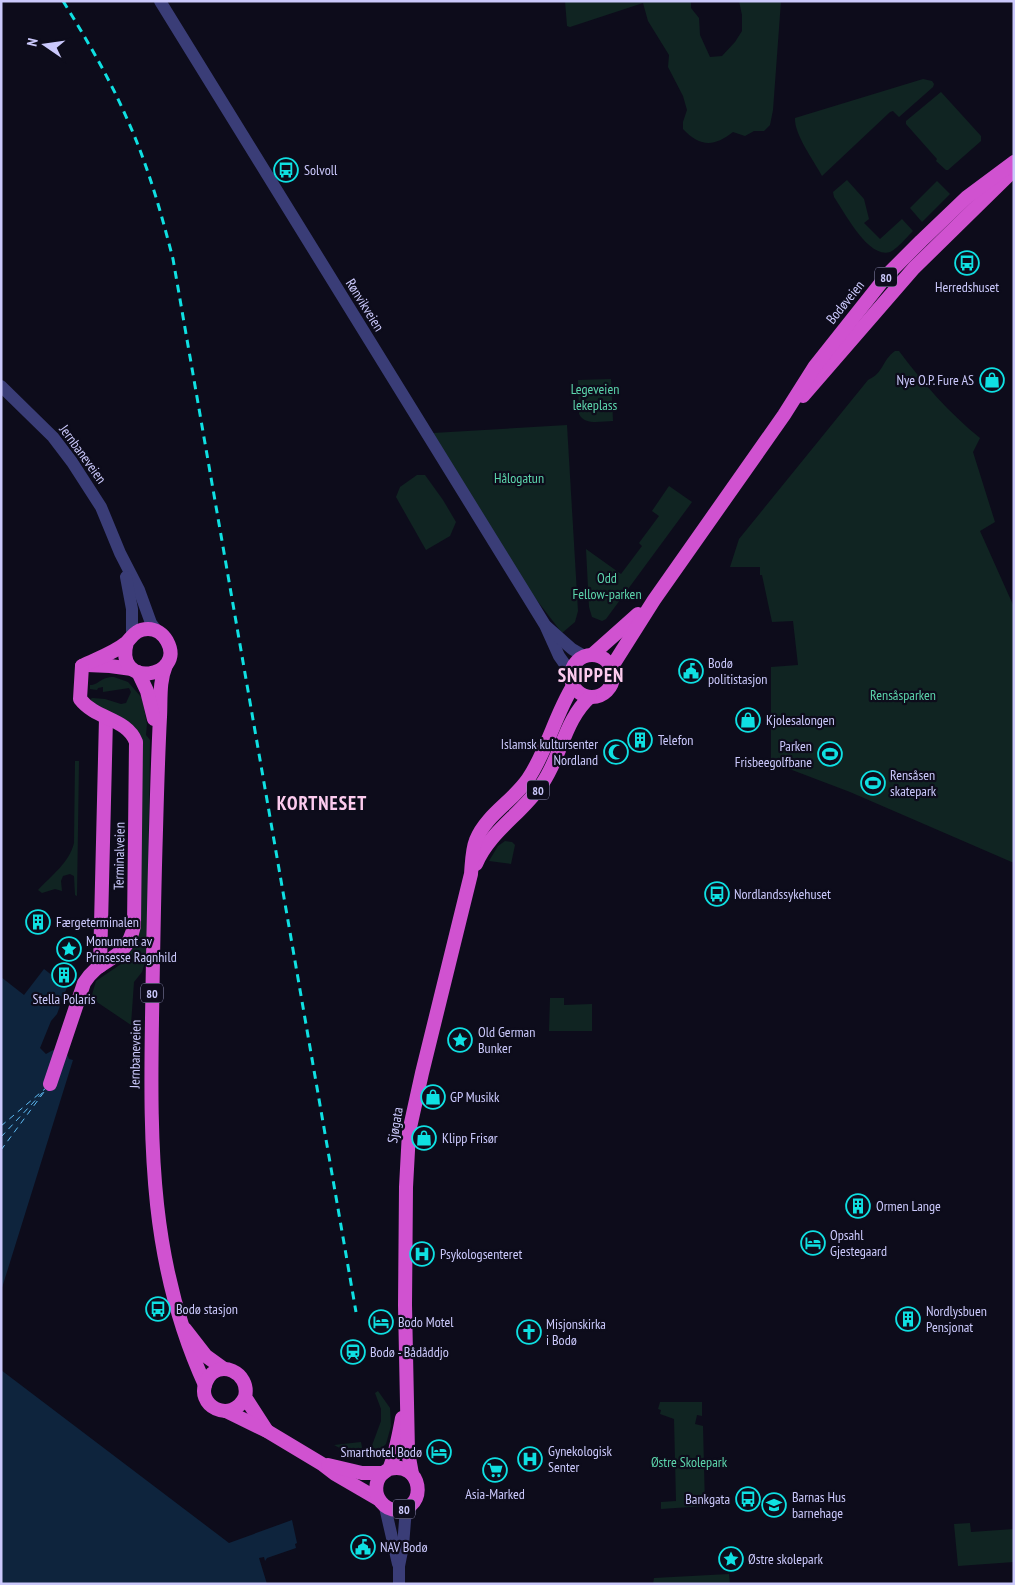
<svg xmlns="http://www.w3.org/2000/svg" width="1015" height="1585" viewBox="0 0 1015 1585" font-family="'PT Sans Narrow',sans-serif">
	<rect width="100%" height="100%" fill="#0d0c1b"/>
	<g fill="#102422">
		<path d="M565,1h126v7l8,10 1,17 10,22 12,-1 13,-14 7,-11v-16l-3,-14h42l-8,109 -3,15 -6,6h-10l-9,5 -12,-4c-19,15 -33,15 -50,-3v-7l4,-12 -4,-14 -15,-29 1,-12 -21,-34 -5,-18 -73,24 -3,-1z"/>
		<path d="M923,79l9,2 2,3 -1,3 -34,30 -6,-6 -3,1 -68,64c-8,-15 -28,-42 -27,-58z"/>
		<polygon points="941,92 981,136 981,141 948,170 946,170 936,161 937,159 906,124 906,121"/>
		<path d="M847,180l17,19 5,20 -5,4 16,16 22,-20 11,12c-5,5 -17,19 -23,21 -22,7 -46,-41 -56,-55l-1,-5z"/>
		<polygon points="937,181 950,194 922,222 910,208"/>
		<path d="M895,351h4c24,32 50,62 81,87l-7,14 22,70 -15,9 34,76v256l-164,-71 -79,-30v-95l27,-2 -5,-44 -21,1 -10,-47h-2v-8h-30l9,-28 129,-159c16,-7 14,-20 27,-29z"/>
		<path d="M611,379l2,42c-11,0 -28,5 -34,-7l-1,-34z"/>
		<polygon points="567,425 578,611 575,622 562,633 532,594 433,433"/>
		<polygon points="417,475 425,475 443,500 456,522 450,536 426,550 396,497 400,487"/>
		<polygon points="669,486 692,502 606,619 602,621 592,617 589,607 586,549 621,574 642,546 639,543 659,516 652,511"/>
		<path d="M114,677l14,5 14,16 5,26 -1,11 4,5 -3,210 -2,12 -3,10 -8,10 -3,43 -40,-27 5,-17 28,-19 -2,-2c10,-10 16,-19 18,-33l2,-186c-10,-32 -37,-20 -52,-41l2,-2 13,1 16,5 5,-1 5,-11 -2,-4 -26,4v-5l-5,1 -1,2 -7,-1v-4c9,0 10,-8 24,-8z"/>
		<path d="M75,761h4l-2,135 -2,-1 -1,-19 -4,-2 -7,2 -2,5 1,10 -7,-2 -13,4 -4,-3c14,-15 31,-27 36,-47z"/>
		<polygon points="505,841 512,842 515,845 511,864 489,861 498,846"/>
		<polygon points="550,998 564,998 564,1005 592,1004 592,1031 549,1031"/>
		<polygon points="378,1391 390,1408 391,1426 386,1444 373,1456 367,1459 381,1421 381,1409 375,1393"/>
		<polygon points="660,1402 702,1402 702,1416 697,1415 695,1424 703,1426 705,1506 661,1509 661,1502 676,1501 674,1419 660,1414 661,1410 658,1409"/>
		<polygon points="361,1442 363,1453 360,1459 334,1445"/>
		<polygon points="970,1523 971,1532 1014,1529 1014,1562 958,1566 954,1524"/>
		<polygon points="729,1574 730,1584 653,1584 654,1578"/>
	</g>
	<g fill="#0e243d">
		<polygon points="44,969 67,987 57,1014 51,1021 40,1048 46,1054 53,1050 67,1054 69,1059 73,1060 1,1291 1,977 24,995"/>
		<polygon points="1,1370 229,1543 292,1520 297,1543 295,1544 296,1548 267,1558 265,1561 264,1557 259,1558 267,1584 1,1584"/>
	</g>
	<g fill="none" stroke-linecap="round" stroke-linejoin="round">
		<g stroke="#5ebcf5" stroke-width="1" stroke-dasharray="6 5" stroke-linecap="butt">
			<polyline points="1,1126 46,1088"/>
			<polyline points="1,1137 45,1090"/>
			<polyline points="1,1150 47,1088"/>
		</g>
		<g stroke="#3a3d77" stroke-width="12">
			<polyline points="160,1 529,599 545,625 559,656 571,673"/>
			<polyline points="1,386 53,437 72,462 101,507 120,553 139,590 151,623 157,631"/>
			<polyline points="126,577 132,609 132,636"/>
			<polyline points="546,626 572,649 584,656"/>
			<polyline points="385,1507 398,1564"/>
			<polyline points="399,1584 399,1566 403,1546 406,1508"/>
		</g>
		<g stroke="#d052d0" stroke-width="14">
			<polyline points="803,396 914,268 1014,170"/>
			<polyline points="592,655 638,614"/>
			<circle cx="592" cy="676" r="21"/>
			<polyline points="87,665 110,666 132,669"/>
			<path d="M166,665c-7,17 -5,33 -6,52 -2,38 -3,75 -4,113 -2,63 -3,126 -4,189 -2,129 -2,246 53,366"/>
			<path d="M82,666c14,-7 32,-13 44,-23 4,-4 6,-8 11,-11 3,-2 7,-3 11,-3 8,0 15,5 19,12 20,37 -54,49 -40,1"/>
			<polyline points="611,668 654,600 784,415 815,366 888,274 921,241 967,197 1014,162"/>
			<polyline points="138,672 147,691 154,719"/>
			<path d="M476,864c14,-33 46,-50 66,-80 19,-27 23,-65 48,-87"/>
			<polyline points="100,966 106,718"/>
			<path d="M50,1084l34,-101c16,-27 42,-20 50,-57l2,-184c-9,-24 -40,-22 -56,-43l2,-33"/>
			<polyline points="185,1329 206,1356 224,1369"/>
			<path d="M245,1397c-13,28 -52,9 -38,-17 11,-22 44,-8 38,17l22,34"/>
			<polyline points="226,1411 267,1431 322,1464 335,1474 378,1499"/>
			<polyline points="328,1465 362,1473 383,1473"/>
			<path d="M389,1469c33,-9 40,40 8,41 -6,0 -12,-3 -16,-8 -7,-8 -6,-21 1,-28 3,-3 7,-4 8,-7 6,-16 9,-33 12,-49"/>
			<path d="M412,1474l-4,-22 -3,-147 1,-118 3,-55 13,-59 49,-199c1,-12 1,-24 5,-34 10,-25 37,-39 52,-61 19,-28 27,-64 45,-93"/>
		</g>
		<path stroke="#0fe0e2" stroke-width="3" stroke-dasharray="8 6" stroke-linecap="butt" d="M63,1c24,39 47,78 65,120 20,45 33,91 45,138l183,1053"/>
	</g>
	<defs>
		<g id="bus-ring" transform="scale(1.25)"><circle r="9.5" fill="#0d0c1b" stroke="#0fe0e2" stroke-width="1.5"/><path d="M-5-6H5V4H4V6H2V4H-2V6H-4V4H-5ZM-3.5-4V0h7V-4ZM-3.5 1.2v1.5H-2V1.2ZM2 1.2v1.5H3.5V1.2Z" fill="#0fe0e2"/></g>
		<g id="shop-ring" transform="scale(1.25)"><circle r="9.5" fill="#0d0c1b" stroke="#0fe0e2" stroke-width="1.5"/><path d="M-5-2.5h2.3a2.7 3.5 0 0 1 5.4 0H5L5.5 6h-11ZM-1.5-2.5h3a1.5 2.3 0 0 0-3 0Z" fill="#0fe0e2"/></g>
		<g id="civic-ring" transform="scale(1.25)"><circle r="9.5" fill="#0d0c1b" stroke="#0fe0e2" stroke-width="1.5"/><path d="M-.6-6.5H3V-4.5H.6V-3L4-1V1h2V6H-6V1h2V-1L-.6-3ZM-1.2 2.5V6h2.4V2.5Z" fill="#0fe0e2"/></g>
		<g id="building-ring" transform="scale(1.25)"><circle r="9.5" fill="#0d0c1b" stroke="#0fe0e2" stroke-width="1.5"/><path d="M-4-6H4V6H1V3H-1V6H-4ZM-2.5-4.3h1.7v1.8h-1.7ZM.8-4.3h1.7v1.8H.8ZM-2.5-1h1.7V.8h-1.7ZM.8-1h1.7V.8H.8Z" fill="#0fe0e2"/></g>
		<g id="mosque-ring" transform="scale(1.25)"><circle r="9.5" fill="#0d0c1b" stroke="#0fe0e2" stroke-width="1.5"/><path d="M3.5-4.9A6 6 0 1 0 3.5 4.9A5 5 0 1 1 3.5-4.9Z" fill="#0fe0e2"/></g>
		<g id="stadium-ring" transform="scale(1.25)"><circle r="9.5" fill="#0d0c1b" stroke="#0fe0e2" stroke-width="1.5"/><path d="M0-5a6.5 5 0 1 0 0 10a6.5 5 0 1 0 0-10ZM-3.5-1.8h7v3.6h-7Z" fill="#0fe0e2"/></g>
		<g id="sight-ring" transform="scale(1.25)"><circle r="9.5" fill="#0d0c1b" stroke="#0fe0e2" stroke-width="1.5"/><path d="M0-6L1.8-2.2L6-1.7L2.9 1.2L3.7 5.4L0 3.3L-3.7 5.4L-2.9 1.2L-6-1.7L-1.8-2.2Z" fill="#0fe0e2"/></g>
		<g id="hotel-ring" transform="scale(1.25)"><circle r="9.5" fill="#0d0c1b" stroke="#0fe0e2" stroke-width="1.5"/><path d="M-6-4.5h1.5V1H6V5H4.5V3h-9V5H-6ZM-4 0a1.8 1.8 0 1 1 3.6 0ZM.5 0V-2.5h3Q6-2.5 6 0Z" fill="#0fe0e2"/></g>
		<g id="hospital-ring" transform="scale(1.25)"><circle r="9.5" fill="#0d0c1b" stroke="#0fe0e2" stroke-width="1.5"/><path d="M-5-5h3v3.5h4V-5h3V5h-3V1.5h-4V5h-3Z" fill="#0fe0e2"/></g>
		<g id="church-ring" transform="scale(1.25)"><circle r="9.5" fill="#0d0c1b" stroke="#0fe0e2" stroke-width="1.5"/><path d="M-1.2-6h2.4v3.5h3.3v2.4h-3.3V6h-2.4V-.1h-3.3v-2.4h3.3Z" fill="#0fe0e2"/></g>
		<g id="station-ring" transform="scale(1.25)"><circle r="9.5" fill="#0d0c1b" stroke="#0fe0e2" stroke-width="1.5"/><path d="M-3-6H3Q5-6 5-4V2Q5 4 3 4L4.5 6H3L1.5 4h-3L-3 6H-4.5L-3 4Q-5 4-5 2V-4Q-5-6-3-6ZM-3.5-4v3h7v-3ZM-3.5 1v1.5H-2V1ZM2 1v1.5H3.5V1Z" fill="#0fe0e2"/></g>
		<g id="supermarket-ring" transform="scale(1.25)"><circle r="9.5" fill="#0d0c1b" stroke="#0fe0e2" stroke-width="1.5"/><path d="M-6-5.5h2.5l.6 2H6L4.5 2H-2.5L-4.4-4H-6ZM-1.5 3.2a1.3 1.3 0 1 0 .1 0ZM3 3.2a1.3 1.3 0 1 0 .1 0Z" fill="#0fe0e2"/></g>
		<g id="school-ring" transform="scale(1.25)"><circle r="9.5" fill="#0d0c1b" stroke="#0fe0e2" stroke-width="1.5"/><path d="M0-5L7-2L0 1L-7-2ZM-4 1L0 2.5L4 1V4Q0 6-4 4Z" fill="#0fe0e2"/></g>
	</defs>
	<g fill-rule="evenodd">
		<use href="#bus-ring" x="286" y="170"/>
		<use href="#bus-ring" x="967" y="263"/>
		<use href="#shop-ring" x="992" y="380"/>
		<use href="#civic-ring" x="691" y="671"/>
		<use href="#shop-ring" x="748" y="720"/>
		<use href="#building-ring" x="640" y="740"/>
		<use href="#mosque-ring" x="616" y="752"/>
		<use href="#stadium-ring" x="830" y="754"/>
		<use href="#stadium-ring" x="873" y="783"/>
		<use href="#bus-ring" x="717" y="894"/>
		<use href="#building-ring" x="38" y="922"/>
		<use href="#sight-ring" x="69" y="949"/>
		<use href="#building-ring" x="64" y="975"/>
		<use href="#sight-ring" x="460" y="1040"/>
		<use href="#shop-ring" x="433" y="1097"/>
		<use href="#shop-ring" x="424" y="1138"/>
		<use href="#building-ring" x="858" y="1206"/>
		<use href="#hotel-ring" x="813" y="1243"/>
		<use href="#hospital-ring" x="422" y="1254"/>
		<use href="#bus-ring" x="158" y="1309"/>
		<use href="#building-ring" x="908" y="1319"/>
		<use href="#hotel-ring" x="381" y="1322"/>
		<use href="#church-ring" x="529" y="1332"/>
		<use href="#station-ring" x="353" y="1352"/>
		<use href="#hotel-ring" x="439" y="1452"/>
		<use href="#hospital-ring" x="530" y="1459"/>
		<use href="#supermarket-ring" x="495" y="1470"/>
		<use href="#bus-ring" x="748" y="1499"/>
		<use href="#school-ring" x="774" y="1505"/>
		<use href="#civic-ring" x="363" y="1547"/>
		<use href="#sight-ring" x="731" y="1559"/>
	</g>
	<g text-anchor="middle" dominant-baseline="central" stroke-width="4.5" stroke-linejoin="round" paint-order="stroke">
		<g fill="#0d0c1b" stroke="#9290b8" stroke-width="1">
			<rect x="875" y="267.5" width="22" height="19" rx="4"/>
			<rect x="527" y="780.5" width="22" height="19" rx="4"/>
			<rect x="141" y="983.5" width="22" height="19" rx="4"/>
			<rect x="393" y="1499.5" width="22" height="19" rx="4"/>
		</g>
		<g font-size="12" font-weight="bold" fill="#cbc9fc">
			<text x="886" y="277">80</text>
			<text x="538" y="790">80</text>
			<text x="152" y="993">80</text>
			<text x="404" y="1509">80</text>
		</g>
		<g font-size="14" fill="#cbc9fc" stroke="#0d0c1b" text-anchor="start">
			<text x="304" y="170">Solvoll</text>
			<text x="967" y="287" text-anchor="middle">Herredshuset</text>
			<text x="974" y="380" text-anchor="end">Nye O.P. Fure AS</text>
			<text x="708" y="663">Bodø<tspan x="708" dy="16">politistasjon</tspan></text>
			<text x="766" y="720">Kjolesalongen</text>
			<text x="658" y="740">Telefon</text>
			<text x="598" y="744" text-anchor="end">Islamsk kultursenter<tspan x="598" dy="16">Nordland</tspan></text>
			<text x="812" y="746" text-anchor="end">Parken<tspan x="812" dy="16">Frisbeegolfbane</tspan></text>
			<text x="890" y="775">Rensåsen<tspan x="890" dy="16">skatepark</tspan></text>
			<text x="734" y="894">Nordlandssykehuset</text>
			<text x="56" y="922">Færgeterminalen</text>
			<text x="86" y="941">Monument av<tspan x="86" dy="16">Prinsesse Ragnhild</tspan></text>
			<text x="64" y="999" text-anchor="middle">Stella Polaris</text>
			<text x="478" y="1032">Old German<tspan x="478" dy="16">Bunker</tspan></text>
			<text x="450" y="1097">GP Musikk</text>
			<text x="442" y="1138">Klipp Frisør</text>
			<text x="876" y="1206">Ormen Lange</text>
			<text x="830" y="1235">Opsahl<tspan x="830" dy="16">Gjestegaard</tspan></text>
			<text x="440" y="1254">Psykologsenteret</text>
			<text x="176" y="1309">Bodø stasjon</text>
			<text x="926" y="1311">Nordlysbuen<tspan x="926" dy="16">Pensjonat</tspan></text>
			<text x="398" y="1322">Bodo Motel</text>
			<text x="546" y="1324">Misjonskirka<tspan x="546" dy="16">i Bodø</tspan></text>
			<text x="370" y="1352">Bodø - Bådåddjo</text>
			<text x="548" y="1451">Gynekologisk<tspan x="548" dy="16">Senter</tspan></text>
			<text x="422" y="1452" text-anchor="end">Smarthotel Bodø</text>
			<text x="495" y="1494" text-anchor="middle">Asia-Marked</text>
			<text x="792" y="1497">Barnas Hus<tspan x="792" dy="16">barnehage</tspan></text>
			<text x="730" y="1499" text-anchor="end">Bankgata</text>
			<text x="380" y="1547">NAV Bodø</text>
			<text x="748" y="1559">Østre skolepark</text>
		</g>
		<g font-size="14" fill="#cbc9fc" stroke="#0d0c1b">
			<text transform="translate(845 302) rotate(-51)">Bodøveien</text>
			<text transform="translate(365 305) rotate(58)">Rønvikveien</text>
			<text transform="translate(83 454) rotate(54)">Jernbaneveien</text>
			<text transform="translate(119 856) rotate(-89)">Terminalveien</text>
			<text transform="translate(135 1054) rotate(-89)">Jernbaneveien</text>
			<text transform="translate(395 1125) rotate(-81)">Sjøgata</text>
		</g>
		<g font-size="14" fill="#5cd5ac" stroke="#0d0c1b">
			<text x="595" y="389">Legeveien<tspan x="595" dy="16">lekeplass</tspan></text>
			<text x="519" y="478">Hålogatun</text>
			<text x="607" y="578">Odd<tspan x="607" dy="16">Fellow-parken</tspan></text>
			<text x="903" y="695">Rensåsparken</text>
			<text x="689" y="1462">Østre Skolepark</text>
		</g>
		<g font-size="19" font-weight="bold" letter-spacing="1" fill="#fccbee" stroke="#0d0c1b">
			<text x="591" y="675">SNIPPEN</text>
			<text x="322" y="803">KORTNESET</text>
		</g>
	</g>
	<rect width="1015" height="1585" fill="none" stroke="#cbc9fc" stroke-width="5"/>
	<g transform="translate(45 45) rotate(283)" stroke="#0d0c1b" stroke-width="4" paint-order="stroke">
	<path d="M0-4L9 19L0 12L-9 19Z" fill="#cbc9fc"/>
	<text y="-8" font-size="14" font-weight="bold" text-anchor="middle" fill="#cbc9fc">N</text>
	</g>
</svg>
